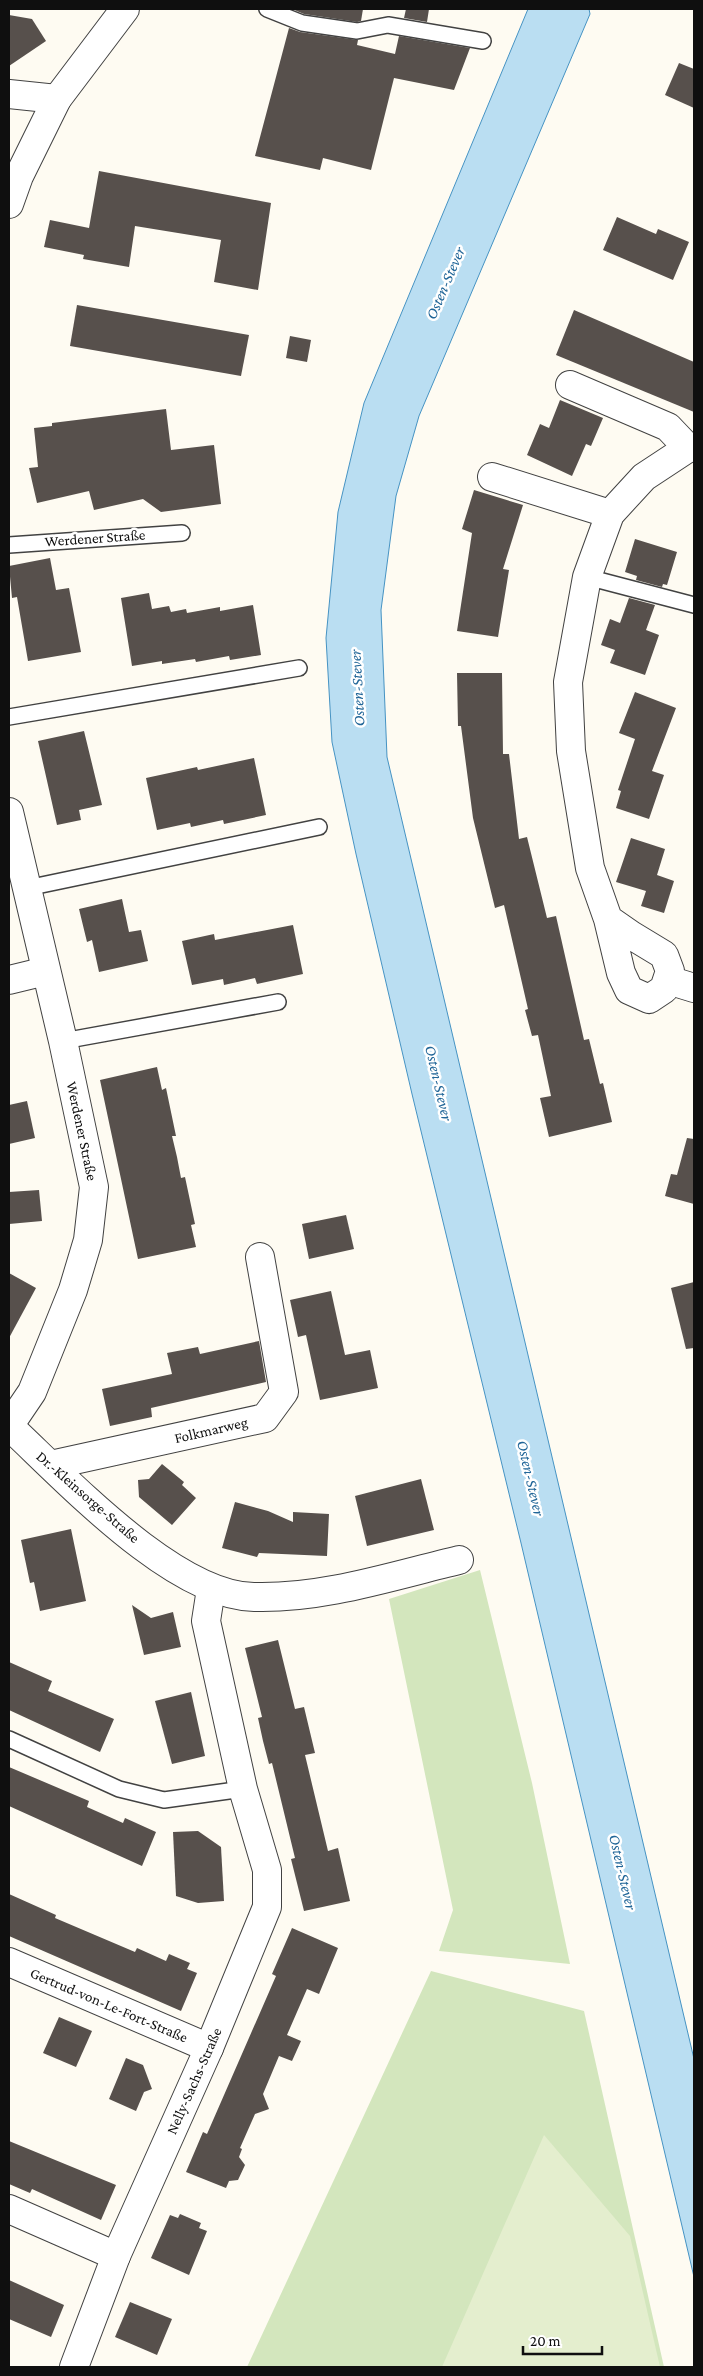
<svg xmlns="http://www.w3.org/2000/svg" width="703" height="2376" viewBox="0 0 703 2376" font-family="'Crimson Pro',serif">
	<rect width="100%" height="100%" fill="#fefbf2"/>
	<g fill="#d3e6bd">
		<polygon points="480,1570 532,1783 570,1964 439,1951 453,1910 389,1599"/>
		<polygon points="431,1971 584,2011 664,2367 247,2367"/>
	</g>
	<polygon fill="#e4eece" points="544,2135 630,2236 660,2367 442,2367"/>
	<polygon fill="#badef2" stroke="#4693c3" points="528,9 589,9 590,14 419,416 396,496 381,610 387,757 694,2059 694,2277 521,1543 412,1094 356,854 332,742 326,638 338,512 364,403"/>
	<g fill="#57504c">
		<polygon points="292,9 363,9 361,21 357,22 304,14"/>
		<polygon points="406,9 429,9 427,22 404,18"/>
		<polygon points="9,15 32,19 46,41 9,66"/>
		<polygon points="289,28 300,32 358,40 357,45 395,54 399,36 470,48 454,90 394,78 371,170 323,158 320,170 255,156"/>
		<polygon points="679,63 694,69 694,108 665,95"/>
		<polygon points="99,171 271,203 258,290 214,282 221,240 135,226 129,267 83,259 84,255 44,247 50,220 89,228"/>
		<polygon points="617,217 656,234 658,229 689,242 673,280 603,250"/>
		<polygon points="77,305 249,335 241,376 70,346"/>
		<polygon points="574,310 694,362 694,412 556,355"/>
		<polygon points="290,336 311,340 307,362 286,358"/>
		<polygon points="560,400 603,418 591,446 586,444 572,476 527,455 540,424 549,428"/>
		<polygon points="166,409 171,450 214,445 221,504 161,512 143,499 94,510 89,491 37,503 29,468 38,467 34,428 52,426 52,423"/>
		<polygon points="474,490 523,505 503,569 509,570 498,637 457,631 472,533 462,529"/>
		<polygon points="635,539 677,552 667,585 663,584 662,587 636,580 637,576 625,572"/>
		<polygon points="50,558 56,590 69,588 81,652 28,661 17,597 12,598 9,566"/>
		<polygon points="149,593 152,609 169,606 171,612 186,609 187,613 220,607 220,611 253,605 261,655 230,660 229,656 196,662 195,659 162,664 162,661 132,666 121,598"/>
		<polygon points="629,598 655,605 646,630 659,635 645,675 610,663 615,650 601,645 610,619 620,623"/>
		<polygon points="457,673 502,673 503,754 509,754 519,839 527,837 547,918 556,916 584,1040 589,1039 600,1084 603,1083 612,1122 549,1137 540,1098 551,1096 538,1035 532,1036 525,1010 528,1009 504,905 495,908 473,818 461,726 458,726"/>
		<polygon points="635,692 676,708 652,771 664,775 649,819 616,808 621,791 618,790 635,739 619,733"/>
		<polygon points="84,731 102,805 79,810 81,820 57,825 38,741"/>
		<polygon points="254,758 266,815 224,824 223,820 191,827 190,823 157,830 146,778 197,767 198,770"/>
		<polygon points="631,838 665,849 657,875 674,881 664,913 641,906 646,891 616,882"/>
		<polygon points="122,899 129,932 141,930 148,961 99,972 92,940 87,942 79,909"/>
		<polygon points="293,925 303,974 257,984 255,978 224,985 223,979 192,985 182,941 214,934 215,940"/>
		<polygon points="157,1067 162,1090 166,1088 176,1136 172,1136 177,1157 181,1178 185,1177 195,1224 191,1225 196,1247 138,1259 100,1080"/>
		<polygon points="27,1101 35,1138 9,1144 9,1105"/>
		<polygon points="687,1138 694,1139 694,1204 665,1196 671,1174 677,1175"/>
		<polygon points="39,1190 42,1221 9,1224 9,1192"/>
		<polygon points="346,1215 354,1249 309,1259 302,1224"/>
		<polygon points="9,1273 36,1288 9,1338"/>
		<polygon points="694,1282 694,1348 686,1349 671,1288"/>
		<polygon points="331,1291 345,1355 370,1350 378,1388 320,1400 306,1335 298,1337 290,1300"/>
		<polygon points="259,1341 266,1382 151,1408 152,1417 110,1426 102,1389 172,1374 167,1353 198,1347 200,1354"/>
		<polygon points="162,1464 184,1482 182,1485 196,1498 172,1525 139,1497 138,1480 149,1479"/>
		<polygon points="421,1479 434,1530 367,1546 355,1496"/>
		<polygon points="235,1502 268,1511 293,1522 293,1512 329,1514 327,1556 259,1553 257,1557 222,1548"/>
		<polygon points="71,1529 86,1601 40,1611 34,1582 30,1583 21,1540"/>
		<polygon points="132,1605 151,1618 173,1612 181,1647 144,1655"/>
		<polygon points="278,1640 295,1709 304,1707 315,1753 305,1755 328,1851 338,1848 350,1901 304,1911 291,1859 295,1858 272,1763 269,1764 263,1741 258,1718 262,1717 245,1648"/>
		<polygon points="9,1662 52,1681 48,1691 114,1719 100,1752 9,1710"/>
		<polygon points="191,1692 205,1756 172,1764 155,1701"/>
		<polygon points="9,1767 89,1801 87,1807 123,1823 125,1818 156,1832 142,1866 9,1806"/>
		<polygon points="198,1831 221,1847 224,1901 198,1903 176,1896 173,1832"/>
		<polygon points="9,1894 56,1915 55,1918 135,1952 137,1948 166,1961 169,1954 190,1963 187,1969 197,1973 181,2011 9,1936"/>
		<polygon points="292,1928 338,1948 319,1994 307,1989 287,2035 301,2041 292,2061 279,2056 263,2094 269,2109 255,2114 240,2148 242,2149 239,2157 245,2165 238,2180 229,2181 226,2188 186,2172 203,2132 207,2134 276,1976 272,1974"/>
		<polygon points="59,2017 92,2031 76,2067 43,2053"/>
		<polygon points="126,2058 143,2065 152,2089 144,2092 136,2111 109,2099"/>
		<polygon points="9,2141 116,2185 101,2220 32,2189 30,2193 9,2184"/>
		<polygon points="180,2214 201,2223 199,2228 207,2231 189,2275 151,2258 170,2215 178,2218"/>
		<polygon points="9,2280 64,2305 51,2337 9,2319"/>
		<polygon points="130,2302 172,2319 157,2355 115,2337"/>
	</g>
	<g fill="none" stroke-linecap="round" stroke-linejoin="round">
		<g stroke="#424242" stroke-width="18">
			<g id="service">
				<polyline points="267,9 302,23 357,31 388,25 483,41"/>
				<polyline points="9,545 182,533"/>
				<polyline points="587,577 694,605"/>
				<polyline points="9,717 299,668"/>
				<polyline points="27,888 319,827"/>
				<polyline points="63,1041 278,1002"/>
				<polyline points="9,1739 119,1789 164,1800 243,1789"/>
			</g>
		</g>
		<g stroke="#424242" stroke-width="30">
			<g id="minor">
				<polyline points="9,94 57,99"/>
				<polyline points="9,204 19,176 57,99 125,9"/>
				<polyline points="570,385 668,427 688,448"/>
				<polyline points="492,477 610,514"/>
				<polyline points="9,812 63,1041 94,1187 88,1240 73,1290 32,1392 9,1426"/>
				<polyline points="608,919 631,935 664,955 670,971 664,989 649,999 629,990 621,973 608,919 590,868 571,751 568,682 587,577 610,514 644,477 688,448 694,447"/>
				<polyline points="9,980 46,971"/>
				<polyline points="668,980 694,988"/>
				<path d="M9,1426c57,53 165,170 245,171 69,2 138,-21 205,-37"/>
				<polyline points="51,1465 265,1418 284,1392 260,1257"/>
				<polyline points="9,1962 209,2048"/>
				<polyline points="9,2209 116,2256"/>
				<polyline points="74,2367 116,2256 209,2048 267,1907 267,1870 243,1789 206,1621 211,1589"/>
			</g>
		</g>
		<use href="#service" stroke="#fff" stroke-width="15"/>
		<use href="#minor" stroke="#fff" stroke-width="28"/>
	</g>
	<g text-anchor="middle" dominant-baseline="central" stroke-width="5" stroke-linejoin="round" paint-order="stroke">
		<g font-size="15" fill="#0f0f0f" stroke="#fff">
			<text transform="translate(95 538) rotate(-4)">Werdener Straße</text>
			<text transform="translate(82 1131) rotate(78)">Werdener Straße</text>
			<text transform="translate(211 1430) rotate(-13)">Folkmarweg</text>
			<text transform="translate(88 1497) rotate(41)">Dr.-Kleinsorge-Straße</text>
			<text transform="translate(109 2005) rotate(23)">Gertrud-von-Le-Fort-Straße</text>
			<text transform="translate(194 2081) rotate(-66)">Nelly-Sachs-Straße</text>
		</g>
		<g font-size="16" font-style="italic" fill="#216698" stroke="#fff">
			<text transform="translate(445 283) rotate(-67)">Osten-Stever</text>
			<text transform="translate(357 688) rotate(-93)">Osten-Stever</text>
			<text transform="translate(439 1083) rotate(77)">Osten-Stever</text>
			<text transform="translate(531 1478) rotate(77)">Osten-Stever</text>
			<text transform="translate(623 1872) rotate(77)">Osten-Stever</text>
		</g>
	</g>
	<rect width="703" height="2376" fill="none" stroke="#0f0f0f" stroke-width="20"/>
	<path d="M523 2346v8h79v-8" fill="none" stroke="#0f0f0f" stroke-width="2.5"/>
	<text x="530" y="2346" font-size="15" fill="#0f0f0f" stroke="#ffffff" stroke-width="4" paint-order="stroke">20 m</text>
</svg>
